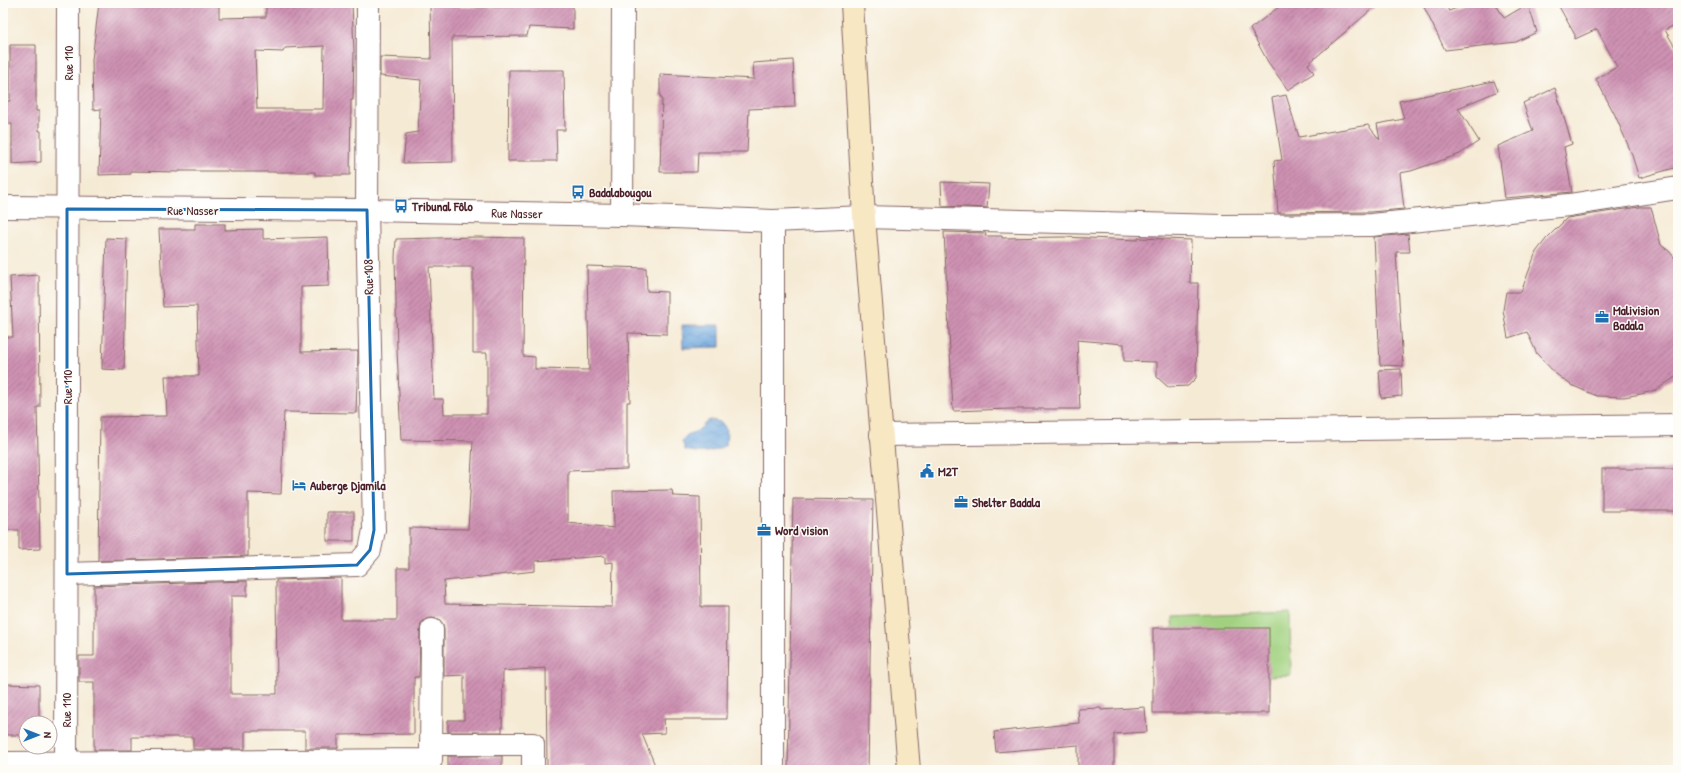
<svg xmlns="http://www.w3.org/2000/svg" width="1681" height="773" viewBox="0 0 1681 773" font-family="'Patrick Hand',sans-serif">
	<defs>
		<pattern id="water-waves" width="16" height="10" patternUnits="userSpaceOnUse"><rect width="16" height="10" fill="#6fa8de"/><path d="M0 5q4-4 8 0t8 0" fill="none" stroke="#5d88b4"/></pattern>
		<pattern id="building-hatch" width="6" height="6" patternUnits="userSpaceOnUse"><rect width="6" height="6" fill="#ce91b2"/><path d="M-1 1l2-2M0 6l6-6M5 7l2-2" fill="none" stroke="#a97691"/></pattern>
	</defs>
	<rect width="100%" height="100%" fill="#fdfcf7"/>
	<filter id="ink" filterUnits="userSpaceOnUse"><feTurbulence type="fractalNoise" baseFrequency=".025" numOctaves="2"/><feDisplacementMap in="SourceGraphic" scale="8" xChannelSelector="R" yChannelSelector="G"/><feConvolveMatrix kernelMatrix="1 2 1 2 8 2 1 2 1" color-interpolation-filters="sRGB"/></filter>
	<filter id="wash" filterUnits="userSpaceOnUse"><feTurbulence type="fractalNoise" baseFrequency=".012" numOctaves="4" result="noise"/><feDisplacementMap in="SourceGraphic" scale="16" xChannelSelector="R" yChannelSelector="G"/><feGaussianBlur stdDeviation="0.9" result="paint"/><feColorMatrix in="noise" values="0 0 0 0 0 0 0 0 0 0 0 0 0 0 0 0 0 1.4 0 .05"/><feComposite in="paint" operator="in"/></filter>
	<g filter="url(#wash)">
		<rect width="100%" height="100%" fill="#f5ead4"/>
		<polygon fill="#a1d180" stroke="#767856" points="1290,612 1291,675 1175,680 1172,617"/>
		<g fill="url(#water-waves)" stroke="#5c6484">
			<polygon points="682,325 720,325 720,347 683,348"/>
			<path d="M710,420l11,2 6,8 -1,15c-14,8 -24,9 -41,5l-3,-9c7,-11 11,-6 18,-12 4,-4 5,-7 10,-9z"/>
		</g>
		<g id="blocks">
			<g fill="url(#building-hatch)" fill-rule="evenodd">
				<path d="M99,3h120v15l47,-1v-14h86l2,48 -1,49h-2l-1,75h-35v-3h-85v-1h-51v1l-48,-1v3l-32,1 2,-66 -8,1 -1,-50zM324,46l-1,63h-66l-2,-58 28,1 2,-4z"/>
				<polygon points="430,3 460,3 460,7 513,7 513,3 573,3 573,29 529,27 527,36 452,37 453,162 403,163 406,134 418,132 421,80 380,76 380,57 431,59"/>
				<polygon points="1284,3 1379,3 1308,64 1314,73 1288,90 1268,62 1250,29"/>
				<polygon points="1422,3 1444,3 1449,11 1469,3 1495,3 1504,18 1528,4 1537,32 1516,42 1445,50"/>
				<polygon points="1557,3 1678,3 1678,23 1665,30 1678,52 1678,167 1639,178 1631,152 1615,115 1596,79 1617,67 1597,29 1575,39 1575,35"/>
				<polygon points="10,45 36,45 36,111 39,111 39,131 41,131 41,162 12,164 12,124 3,124 3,101 10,101"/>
				<polygon points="793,60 795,107 749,109 747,152 698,152 697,172 660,172 662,97 660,97 660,74 754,79 753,63"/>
				<polygon points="509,70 564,70 565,130 556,130 557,161 508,161"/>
				<polygon points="1494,81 1498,91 1458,108 1479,141 1460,154 1411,171 1400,173 1404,209 1370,212 1278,213 1274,161 1282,160 1272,98 1286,95 1299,137 1368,125 1380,140 1377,124 1404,119 1399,101"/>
				<polygon points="1555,88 1572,144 1564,147 1572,192 1505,198 1498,146 1533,131 1523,103"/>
				<polygon points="941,182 989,184 987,208 942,206"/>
				<polygon points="1639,207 1651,207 1661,245 1669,251 1678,262 1678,375 1656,390 1641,394 1624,397 1597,396 1571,385 1556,374 1537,354 1527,332 1508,338 1503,310 1506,292 1521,292 1536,252 1546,239 1567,218"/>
				<polygon points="195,224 225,224 225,230 263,229 263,239 328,237 329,286 301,287 301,352 358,351 356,413 284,412 281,494 248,493 248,556 98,561 100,417 167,416 165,376 199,376 197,306 163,307 159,229 195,229"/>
				<polygon points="944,232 986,233 985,236 1002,236 1002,238 1063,237 1138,240 1138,238 1191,240 1190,283 1198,283 1196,378 1188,386 1168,387 1157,377 1157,362 1124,361 1124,344 1077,340 1080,409 1010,409 953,411"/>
				<polygon points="1408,234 1410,252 1396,252 1403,366 1380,365 1374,237"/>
				<path d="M477,237l47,1 -1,118 12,1v12l54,1 -2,-104 59,2 1,23 20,1v42l-39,-1 2,69h-3v67l-59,2v52l46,5 -1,-37 59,-1 1,6 27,1 1,110h27l-1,112h-63l1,14 -23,1 15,36h-73v-4l-37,1 -1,-99 -43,3 -1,61h-54v-12h16v-45l-20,1v-46l-1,-6 -4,-5 -7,-1 -6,1 -5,4 -1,7 -1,47h-5v57l-76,1v13h-33v-17h-60v18h-52v-12h-61v13h-38v-68h-15v-26h15v-70l153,-5v15h-16v98h46l-1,-114 65,-2v42h56v-52h12v-40l59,1 5,-88 -72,-1 -4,-91 -2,-92 1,-18zM429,267h44v86h14v61h-43l-1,-15h-9zM605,556v7l8,-1 -1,45 -167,-3 -1,-23 91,-10v-10z"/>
				<polygon points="106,238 127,239 124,370 102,369"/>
				<polygon points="39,275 40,407 37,407 40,549 19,550 19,530 3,530 3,337 13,337 10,277"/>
				<polygon points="1401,369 1402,396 1381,398 1379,370"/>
				<rect x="1602" y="469" width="76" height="42"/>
				<polygon points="793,499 873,500 868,770 788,770"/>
				<rect x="327" y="512" width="27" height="29"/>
				<rect x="1153" y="628" width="116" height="85"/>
				<polygon points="3,684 39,685 39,723 26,723 26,735 3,735"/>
				<polygon points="1145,707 1147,732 1114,734 1114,770 1078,770 1078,745 996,752 994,732 1079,723 1078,709 1101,708 1101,710"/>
				<polygon points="448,756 502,756 502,770 474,770 474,767 448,767"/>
			</g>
		</g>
	</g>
	<g filter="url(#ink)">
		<use href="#blocks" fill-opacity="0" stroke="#866666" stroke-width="1"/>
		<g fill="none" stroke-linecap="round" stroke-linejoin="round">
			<g stroke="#866666" stroke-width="24">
				<g id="street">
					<polyline points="3,207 367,210 622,215 773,221 864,217 1222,226 1371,225 1569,205 1678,188"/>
					<polyline points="622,215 623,3"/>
					<polyline points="773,221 773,770"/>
					<polyline points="881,435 1678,425"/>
					<polyline points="67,574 357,565 370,550 374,530 367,210 368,3"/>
					<polyline points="431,744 533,744 533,770"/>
					<polyline points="3,763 431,760 432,630"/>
					<polyline points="66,770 68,3"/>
				</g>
			</g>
			<g stroke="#866666" stroke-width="24">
				<polyline id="secondary" points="852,3 864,217 909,770"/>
			</g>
			<use href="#street" stroke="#fff" stroke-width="22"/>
			<use href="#secondary" stroke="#f7e8c3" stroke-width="22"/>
		</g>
	</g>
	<path fill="none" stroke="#1f6fb2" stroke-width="3" stroke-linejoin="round" d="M67,209l300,1 7,320 -4,20 -13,15 -290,9z"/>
	<defs>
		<g id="bus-bare" transform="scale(1.08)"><path d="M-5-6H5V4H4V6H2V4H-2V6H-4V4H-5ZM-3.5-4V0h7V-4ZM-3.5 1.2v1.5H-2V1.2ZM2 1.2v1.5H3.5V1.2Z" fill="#1f6fb2" stroke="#fdfcf7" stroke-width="2.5" paint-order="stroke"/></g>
		<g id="office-bare" transform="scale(1.08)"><path d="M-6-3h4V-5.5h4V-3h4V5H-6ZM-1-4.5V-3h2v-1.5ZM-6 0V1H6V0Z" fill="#1f6fb2" stroke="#fdfcf7" stroke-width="2.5" paint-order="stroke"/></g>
		<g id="civic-bare" transform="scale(1.08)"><path d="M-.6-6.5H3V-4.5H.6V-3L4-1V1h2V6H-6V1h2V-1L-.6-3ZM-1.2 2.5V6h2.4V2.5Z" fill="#1f6fb2" stroke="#fdfcf7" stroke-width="2.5" paint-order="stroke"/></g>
		<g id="hotel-bare" transform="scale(1.08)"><path d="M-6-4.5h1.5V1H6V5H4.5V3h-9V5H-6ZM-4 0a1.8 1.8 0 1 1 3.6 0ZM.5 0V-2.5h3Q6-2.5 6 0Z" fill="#1f6fb2" stroke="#fdfcf7" stroke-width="2.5" paint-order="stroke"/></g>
	</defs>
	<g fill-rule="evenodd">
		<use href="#bus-bare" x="578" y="192"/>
		<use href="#bus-bare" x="401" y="206"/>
		<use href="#office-bare" x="1602" y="317"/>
		<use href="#civic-bare" x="927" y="471"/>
		<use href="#hotel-bare" x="299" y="485"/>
		<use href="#office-bare" x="961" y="502"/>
		<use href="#office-bare" x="764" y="530"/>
	</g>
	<g text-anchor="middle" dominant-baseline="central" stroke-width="3" stroke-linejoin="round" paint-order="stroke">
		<g font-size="13" fill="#4a1f2b" stroke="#fdfcf7">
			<text transform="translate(68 63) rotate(-90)">Rue 110</text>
			<text x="193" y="210">Rue Nasser</text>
			<text transform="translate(517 213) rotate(1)">Rue Nasser</text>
			<text transform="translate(368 277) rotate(-91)">Rue 108</text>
			<text transform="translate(67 387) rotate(-90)">Rue 110</text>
			<text transform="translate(66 710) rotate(-90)">Rue 110</text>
		</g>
		<g font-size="13" font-weight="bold" fill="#4a1f2b" stroke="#fdfcf7" text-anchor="start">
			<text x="589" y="192">Badalabougou</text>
			<text x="412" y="206">Tribunal Fôlo</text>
			<text x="1613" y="310">Malivision<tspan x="1613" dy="15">Badala</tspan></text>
			<text x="938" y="471">M2T</text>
			<text x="310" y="485">Auberge Djamila</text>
			<text x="972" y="502">Shelter Badala</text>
			<text x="775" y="530">Word vision</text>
		</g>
	</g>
	<rect width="1681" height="773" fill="none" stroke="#fdfcf7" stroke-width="16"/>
	<g transform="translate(38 735) rotate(90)"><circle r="19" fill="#fdfcf7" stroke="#b5a4a5"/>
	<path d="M0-3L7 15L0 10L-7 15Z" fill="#1f6fb2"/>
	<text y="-6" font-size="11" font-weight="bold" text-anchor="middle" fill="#4a1f2b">N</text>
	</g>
</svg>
